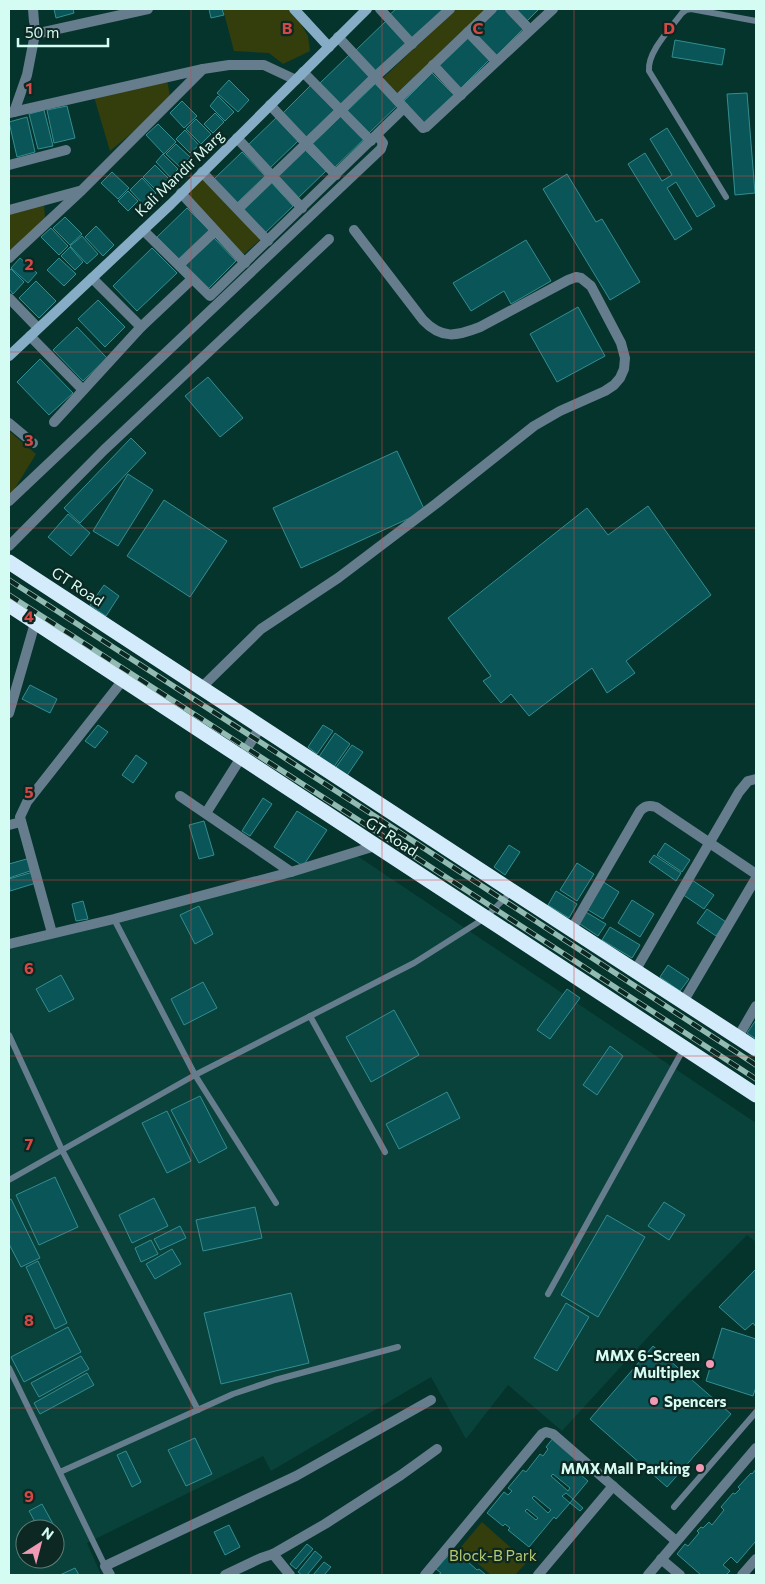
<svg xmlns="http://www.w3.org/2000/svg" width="765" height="1584" viewBox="0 0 765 1584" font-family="Commissioner,sans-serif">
	<rect width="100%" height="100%" fill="#05342c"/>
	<path fill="#09423a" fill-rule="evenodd" d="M356,855l400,268v119l-9,-7 -77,78 -108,118 -54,-46 -42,54 -35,-62 -160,94 -8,-15 -176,87 14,32h-92v-634zM25,1529h30v30h-30z"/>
	<g fill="#343d0c">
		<polygon points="223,9 292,9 308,36 310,51 283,64 269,53 234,51"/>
		<polygon points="456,9 488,9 397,93 383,78"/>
		<polygon points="167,80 171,101 110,151 94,97"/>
		<polygon points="202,174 263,237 241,257 184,194"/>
		<polygon points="44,203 45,219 9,254 9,213"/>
		<polygon points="9,431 36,454 9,498"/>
		<polygon points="482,1522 527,1562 515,1575 491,1575 460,1548"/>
	</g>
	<g fill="#095558" stroke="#348d91" fill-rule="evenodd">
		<polygon points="54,9 73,9 74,13 56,18"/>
		<polygon points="209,9 222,9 224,15 211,18"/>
		<polygon points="396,9 440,9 442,11 412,40 388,16"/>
		<polygon points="497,9 507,9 525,27 495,57 472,34"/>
		<polygon points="514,9 539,9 526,22"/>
		<polygon points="387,20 409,43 375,75 354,52"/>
		<polygon points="468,37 490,59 460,89 437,66"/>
		<polygon points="675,40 725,49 722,65 672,57"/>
		<polygon points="349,55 371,78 341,107 319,84"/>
		<polygon points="432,73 454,95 423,124 402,103"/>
		<polygon points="229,80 249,100 238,112 217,93"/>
		<polygon points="377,82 399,104 368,134 346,112"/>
		<polygon points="311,85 336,111 306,139 282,114"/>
		<polygon points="747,93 755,193 735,195 727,94"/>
		<polygon points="218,96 234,112 225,121 210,106"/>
		<polygon points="182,101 197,116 184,128 170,113"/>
		<polygon points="67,106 75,138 54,143 47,110"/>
		<polygon points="44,110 53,146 38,149 29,114"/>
		<polygon points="215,113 224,122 213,133 204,124"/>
		<polygon points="341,116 364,139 334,168 311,145"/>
		<polygon points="27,117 35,152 17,157 9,122"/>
		<polygon points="276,118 298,141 269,169 247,146"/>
		<polygon points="196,119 211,134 201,144 186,129"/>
		<polygon points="158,124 176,142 164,154 146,135"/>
		<polygon points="667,128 715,206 697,217 676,182 667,188 692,229 675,240 628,164 645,153 662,181 672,175 650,139"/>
		<polygon points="185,130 199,145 190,153 176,139"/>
		<polygon points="176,144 190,157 180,167 166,154"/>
		<polygon points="303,148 326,171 297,199 275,176"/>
		<polygon points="242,152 265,176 236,204 213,180"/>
		<polygon points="163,154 178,169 170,177 156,162"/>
		<polygon points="155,165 170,180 158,192 143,177"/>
		<polygon points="112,172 129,188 118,199 101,183"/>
		<polygon points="567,174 596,222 602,219 640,282 610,300 543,189"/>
		<polygon points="142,178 156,193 144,205 130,190"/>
		<polygon points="270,181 293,206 264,234 241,209"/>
		<polygon points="128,191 138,201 128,211 118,201"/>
		<polygon points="187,208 210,231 180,260 157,237"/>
		<polygon points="65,217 82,234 70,245 53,228"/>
		<polygon points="96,226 114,245 103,256 85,237"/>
		<polygon points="51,228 68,246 59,255 41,237"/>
		<polygon points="82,236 98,254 87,264 70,246"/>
		<polygon points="214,238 236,261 207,290 184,266"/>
		<polygon points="526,240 551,281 511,304 504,291 471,311 453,283"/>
		<polygon points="70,247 83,262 75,270 61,256"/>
		<polygon points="152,248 177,273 137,311 113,286"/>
		<polygon points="20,258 37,273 28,283 11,268"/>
		<polygon points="59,258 76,274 64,286 47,270"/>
		<polygon points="11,269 24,282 13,294 9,289 9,271"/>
		<polygon points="36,281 56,301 39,318 19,298"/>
		<polygon points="98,300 125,327 105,347 78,319"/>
		<polygon points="578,307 605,356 557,382 530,334"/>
		<polygon points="77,327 107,358 83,381 53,350"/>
		<polygon points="40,359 73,393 49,415 17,382"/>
		<polygon points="208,377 243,418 220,437 185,396"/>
		<polygon points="131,438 146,453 80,523 64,508"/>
		<polygon points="397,451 425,511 301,568 273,508"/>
		<polygon points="128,474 153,490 118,546 93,531"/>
		<polygon points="164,500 227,541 190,597 127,556"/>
		<polygon points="648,506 711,595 626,661 635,673 607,693 592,668 529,716 511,694 501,703 483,681 491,676 448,618 587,508 608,535"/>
		<polygon points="68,514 90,533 71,556 48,537"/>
		<polygon points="104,585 119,596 106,616 90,605"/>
		<polygon points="30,685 57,699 50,713 22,699"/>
		<polygon points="98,725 108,732 95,748 85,741"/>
		<polygon points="323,725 333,731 317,754 308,747"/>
		<polygon points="335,733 350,744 331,771 316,761"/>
		<polygon points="352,745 363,752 346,777 334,770"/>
		<polygon points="136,755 147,763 133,783 122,775"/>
		<polygon points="263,798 272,804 250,836 242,831"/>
		<polygon points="297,811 327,830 303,866 274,847"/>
		<polygon points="204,821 214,855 199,859 189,825"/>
		<polygon points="665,843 690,860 682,872 657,855"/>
		<polygon points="509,845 520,852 505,875 494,867"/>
		<polygon points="654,855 681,873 676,881 649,862"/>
		<polygon points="30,858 33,870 9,878 9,864"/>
		<polygon points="577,863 594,874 577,901 560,890"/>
		<polygon points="33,872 36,883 10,891 9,879"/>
		<polygon points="692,880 714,895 704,909 682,894"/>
		<polygon points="602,881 619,892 603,919 585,908"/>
		<polygon points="556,891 577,904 569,918 548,905"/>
		<polygon points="632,900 654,914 640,937 618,923"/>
		<polygon points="83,901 88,919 76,921 72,904"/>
		<polygon points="199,906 213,934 195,944 180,915"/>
		<polygon points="707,909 726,922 716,936 697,923"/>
		<polygon points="584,911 606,924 598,936 577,922"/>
		<polygon points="610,927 640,945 632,958 602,940"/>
		<polygon points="668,965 689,979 680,991 660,977"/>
		<polygon points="61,975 74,999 49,1012 36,989"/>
		<polygon points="203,982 217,1008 184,1025 171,999"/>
		<polygon points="567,989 580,998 550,1039 537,1030"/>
		<polygon points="394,1010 419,1055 371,1082 346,1037"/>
		<polygon points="756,1020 756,1039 747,1033"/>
		<polygon points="610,1046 623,1056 597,1095 583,1085"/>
		<polygon points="447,1092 460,1118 399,1149 386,1124"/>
		<polygon points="200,1096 227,1148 199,1163 171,1110"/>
		<polygon points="167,1111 191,1161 167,1173 142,1123"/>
		<polygon points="55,1177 78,1227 39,1245 16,1195"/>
		<polygon points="154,1198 168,1226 132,1243 119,1215"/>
		<polygon points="11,1199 40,1258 21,1267 9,1244 9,1200"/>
		<polygon points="664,1202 685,1215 669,1240 648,1226"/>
		<polygon points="255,1207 262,1238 203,1251 196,1220"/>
		<polygon points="607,1215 645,1237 598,1317 561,1295"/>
		<polygon points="180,1226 186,1238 160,1250 154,1239"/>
		<polygon points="151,1240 158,1254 141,1262 135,1248"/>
		<polygon points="172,1249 181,1264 155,1279 146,1264"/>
		<polygon points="38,1261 67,1323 55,1329 26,1267"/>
		<polygon points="756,1269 756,1327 753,1323 745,1330 719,1307"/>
		<polygon points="291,1293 309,1363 221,1384 204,1313"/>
		<polygon points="566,1303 589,1317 557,1371 534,1358"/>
		<polygon points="68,1327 81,1352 24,1382 11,1357"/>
		<polygon points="722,1328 756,1339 756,1387 753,1396 706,1381"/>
		<polygon points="653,1346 731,1414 667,1487 590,1419"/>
		<polygon points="81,1356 89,1369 39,1397 31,1383"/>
		<polygon points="87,1373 94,1385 40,1414 34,1403"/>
		<path d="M554,1437l32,32 -5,6 7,6 -15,18 -7,-6 -4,3 8,7 -14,16 -2,-2 -25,30 -21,-17 2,-2 -5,-4 -2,2 -16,-13 17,-21 4,3 4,-4 -4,-3 15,-18 3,2 14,-18 3,2 5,-7 -2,-2zM553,1474l17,14 -2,3 -17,-15zM534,1496l17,14 -3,3 -16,-15zM527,1509l11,9 -2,2 -11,-9z"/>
		<polygon points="195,1438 212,1474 186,1486 168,1450"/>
		<polygon points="126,1451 141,1482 132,1487 117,1455"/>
		<polygon points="756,1469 756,1541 737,1563 731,1557 723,1565 730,1571 726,1575 701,1575 677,1554 685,1544 688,1546 699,1533 697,1531 701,1527 703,1528 709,1522 712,1525 724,1510 721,1507 733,1493 735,1494 740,1489 738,1487 751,1473 752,1474"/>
		<polygon points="573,1499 583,1508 580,1511 570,1503"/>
		<polygon points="42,1504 58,1533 55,1535 55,1529 39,1529 29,1511"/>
		<polygon points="229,1525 240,1547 225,1555 214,1532"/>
		<polygon points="307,1544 313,1549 296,1569 290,1564"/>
		<polygon points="455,1548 469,1560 467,1561 477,1570 479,1569 486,1575 438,1575 441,1573 436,1569"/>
		<polygon points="315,1551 322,1557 307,1575 302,1575 298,1572"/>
		<polygon points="324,1562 331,1567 324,1575 313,1575"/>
		<polygon points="75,1568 79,1575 60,1575"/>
	</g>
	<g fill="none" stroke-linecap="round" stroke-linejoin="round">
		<g stroke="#667d8e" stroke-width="6">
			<path d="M726,197l-77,-126c-2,-19 22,-43 33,-58l4,-3 5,-1 65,12"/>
			<polyline points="114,919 195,1075 276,1203"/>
			<polyline points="310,1016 385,1152"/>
			<polyline points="9,1035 62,1150 198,1410"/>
			<polyline points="9,1180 195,1075 414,963 485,918 512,891"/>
			<polyline points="548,1294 684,1048"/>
			<polyline points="9,1368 105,1566"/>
			<polyline points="60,1472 233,1394 275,1380 398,1347"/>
			<polyline points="674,1507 756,1412"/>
		</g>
		<g stroke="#667d8e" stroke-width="10">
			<polyline points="380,9 412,44"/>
			<polyline points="510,9 530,30"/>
			<polyline points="468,32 496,61"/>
			<polyline points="35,34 148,9"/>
			<polyline points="338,37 423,128 426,127 553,9"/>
			<polyline points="433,65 461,95"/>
			<polyline points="303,72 371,141"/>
			<polyline points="397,100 492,9"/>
			<polyline points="270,105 336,175"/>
			<polyline points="14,112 27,75 35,34 33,9"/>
			<polyline points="9,113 203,69 229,65 264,65 296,80"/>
			<polyline points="237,138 302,208"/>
			<polyline points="9,165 66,150"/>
			<polyline points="202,172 268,241"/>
			<polyline points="181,193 245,263"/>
			<polyline points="238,209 375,77 450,9"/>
			<polyline points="9,210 79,191"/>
			<polyline points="143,230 210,296 404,108"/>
			<polyline points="9,258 82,190 203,69"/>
			<polyline points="179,265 215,231"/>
			<polyline points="92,278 141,327"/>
			<polyline points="9,298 38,328"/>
			<polyline points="30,336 83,390"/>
			<polyline points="54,422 141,327 192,279"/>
			<polyline points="9,423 33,443"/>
			<polyline points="9,501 381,149 383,143 377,135"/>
			<polyline points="9,546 104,450 329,239"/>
			<path d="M202,687l59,-58 77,-51 99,-75 97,-77 26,-15 45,-20 9,-6 6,-7 4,-9 1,-11 -4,-15 -30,-57 -10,-8 -5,-1 -8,3 -88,47c-23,9 -38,13 -57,-7l-69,-90"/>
			<polyline points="9,713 35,623"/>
			<polyline points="180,796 291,872"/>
			<polyline points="206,813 261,726"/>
			<polyline points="9,825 21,822"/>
			<path d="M571,930l69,-119c5,-5 8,-6 16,-4l100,67"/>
			<polyline points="52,933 20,817 27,802 123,680"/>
			<polyline points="9,944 114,919 291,872 375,846"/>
			<polyline points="635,971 739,792 748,781 756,779"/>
			<polyline points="683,1002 756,878"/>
			<polyline points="738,1037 756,1006"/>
			<polyline points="273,1554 290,1575"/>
			<polyline points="661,1559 680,1575"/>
			<polyline points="110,1575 105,1566 296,1476 431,1400"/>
			<polyline points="225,1575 261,1558 273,1554 325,1524 401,1475 437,1449"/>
			<polyline points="425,1575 542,1434 546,1432 553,1434 676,1541"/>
			<polyline points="538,1575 613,1486"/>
			<polyline points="648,1575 756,1448"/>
			<polyline points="742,1575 756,1559"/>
		</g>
		<g stroke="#86acc6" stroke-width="10">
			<polyline points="294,9 329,47"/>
			<polyline points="9,356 171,204 367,9"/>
		</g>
		<g stroke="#d4ebfc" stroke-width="15">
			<polyline points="9,562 512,891 756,1049"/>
			<polyline points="9,605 756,1095"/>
		</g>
		<g stroke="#92bcb3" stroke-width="5.5">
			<g id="rail">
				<polyline points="9,580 367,811 756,1065"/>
				<polyline points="9,595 360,821 756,1079"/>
			</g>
		</g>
		<use href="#rail" stroke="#0d2722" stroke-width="4" stroke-dasharray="11" stroke-linecap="butt"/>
	</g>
	<path fill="none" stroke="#d64846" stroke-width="1" stroke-opacity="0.55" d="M191,9v1566M382,9v1566M574,9v1566M9,176h747M9,352h747M9,528h747M9,704h747M9,880h747M9,1056h747M9,1232h747M9,1408h747"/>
	<g fill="#f09ab5" stroke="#0d2722" stroke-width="2">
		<circle cx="710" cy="1364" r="5"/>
		<circle cx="654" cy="1401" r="5"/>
		<circle cx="700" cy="1468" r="5"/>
	</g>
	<g text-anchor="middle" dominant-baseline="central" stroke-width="4.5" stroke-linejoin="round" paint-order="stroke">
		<g font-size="15" fill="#d5fcf3" stroke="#0d2722">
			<text transform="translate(179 173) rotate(-44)">Kali Mandir Marg</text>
			<text transform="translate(78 586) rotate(33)">GT Road</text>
			<text transform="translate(392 836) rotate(33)">GT Road</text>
		</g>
		<g font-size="15" font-weight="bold" fill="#d5fcf3" stroke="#0d2722" text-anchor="end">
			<text x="700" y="1355">MMX 6-Screen<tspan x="700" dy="17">Multiplex</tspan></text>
			<text x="664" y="1401" text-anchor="start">Spencers</text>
			<text x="690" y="1468">MMX Mall Parking</text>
		</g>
		<g font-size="15" fill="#b5c970" stroke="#0d2722">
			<text x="493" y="1555">Block-B Park</text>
		</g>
	</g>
	<g font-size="16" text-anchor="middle" font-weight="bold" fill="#d64846" stroke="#0d2722" stroke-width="4.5" stroke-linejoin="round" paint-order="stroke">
		<text x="287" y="34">B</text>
		<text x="478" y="34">C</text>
		<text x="669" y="34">D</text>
		<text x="29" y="94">1</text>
		<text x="29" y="270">2</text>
		<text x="29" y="446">3</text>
		<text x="29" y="622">4</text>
		<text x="29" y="798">5</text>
		<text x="29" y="974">6</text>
		<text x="29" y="1150">7</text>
		<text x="29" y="1326">8</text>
		<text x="29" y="1502">9</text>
	</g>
	<rect width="765" height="1584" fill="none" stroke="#d5fcf3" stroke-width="20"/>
	<g transform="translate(40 1544) rotate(36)"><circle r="24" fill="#0d2722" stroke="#5d7c76"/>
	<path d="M0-4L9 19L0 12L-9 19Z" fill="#f09ab5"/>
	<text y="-8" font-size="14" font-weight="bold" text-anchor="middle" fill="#d5fcf3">N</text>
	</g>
	<path d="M18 38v8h90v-8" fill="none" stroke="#d5fcf3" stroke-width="2.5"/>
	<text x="25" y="38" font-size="15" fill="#d5fcf3" stroke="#0d2722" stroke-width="4" paint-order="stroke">50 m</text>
</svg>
